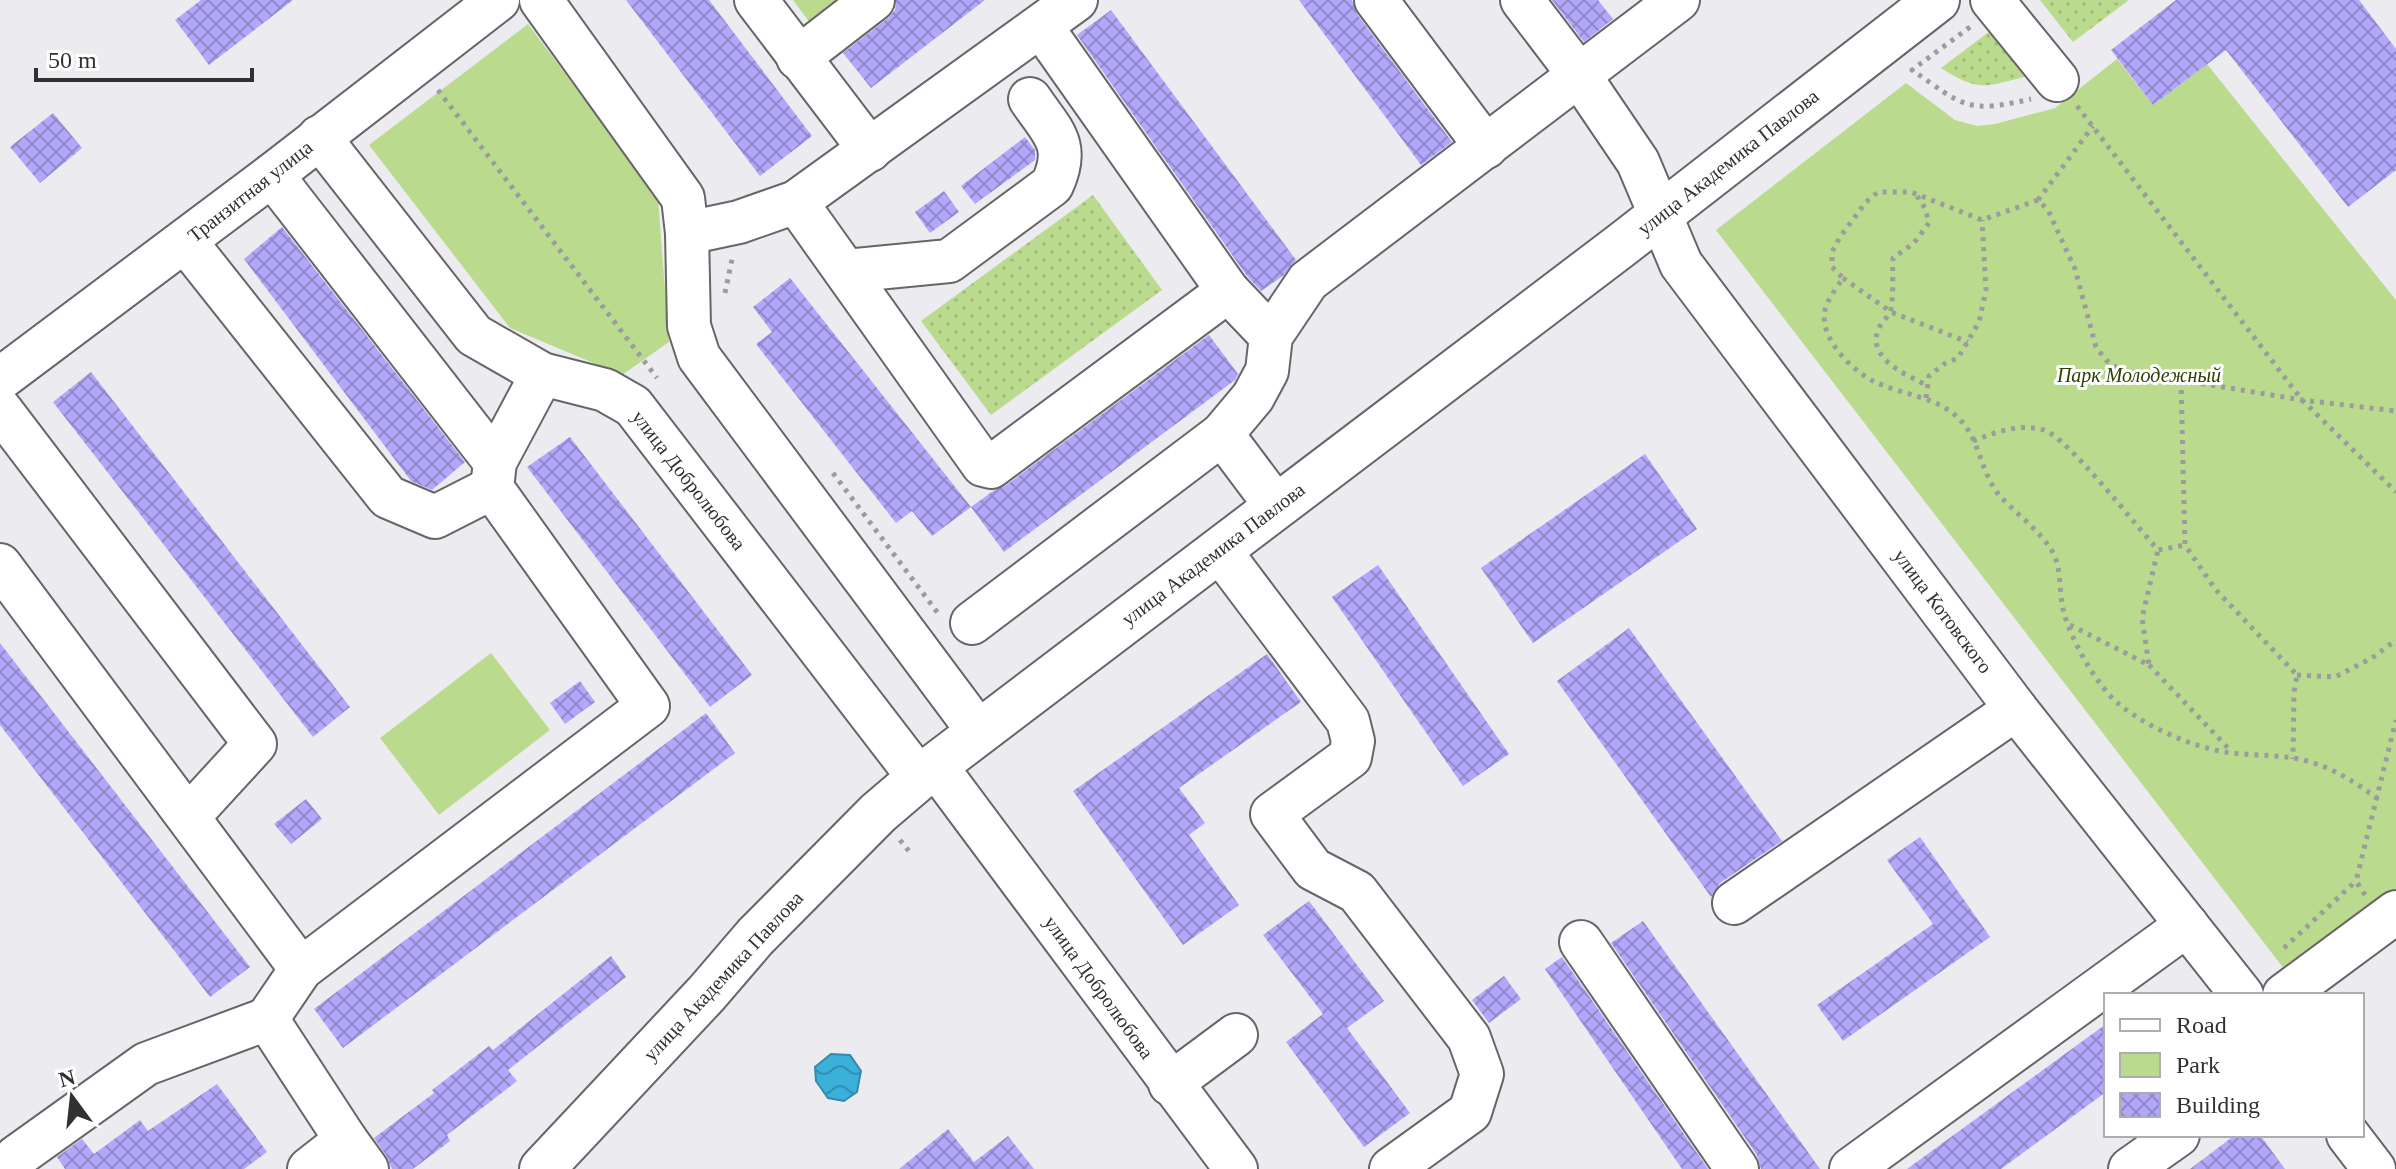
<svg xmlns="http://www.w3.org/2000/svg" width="2396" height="1169" viewBox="0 0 2396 1169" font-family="Georgia,serif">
	<defs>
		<pattern id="grass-dots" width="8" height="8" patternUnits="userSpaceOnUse" patternTransform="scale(2)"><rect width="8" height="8" fill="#badb8d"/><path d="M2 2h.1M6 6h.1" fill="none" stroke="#a0bc7a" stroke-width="1.8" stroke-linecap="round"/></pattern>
		<pattern id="water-waves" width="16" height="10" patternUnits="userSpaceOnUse" patternTransform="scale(2)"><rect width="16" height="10" fill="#3ab0da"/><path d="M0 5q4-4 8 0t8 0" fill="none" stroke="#3190b1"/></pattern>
		<pattern id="building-cross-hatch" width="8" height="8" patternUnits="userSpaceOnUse" patternTransform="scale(2)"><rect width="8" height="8" fill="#b2a7fb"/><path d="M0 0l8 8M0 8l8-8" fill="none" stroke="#9189cc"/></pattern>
	</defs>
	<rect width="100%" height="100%" fill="#ececf0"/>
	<g fill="url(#grass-dots)">
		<polygon points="2040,0 2129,0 2073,42"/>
		<path d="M1990,31l37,45c-41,11 -49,16 -86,-8z"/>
		<polygon points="1093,195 1162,290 991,415 921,321"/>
	</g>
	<g fill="#badb8d">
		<polygon points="793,0 850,0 814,28"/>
		<polygon points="528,24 658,198 669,342 622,375 510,328 369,145"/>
		<polygon points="2117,59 2153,105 2207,64 2396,300 2396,893 2288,974 1716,230 1906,83 1955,120 1977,126 1995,124 2055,108"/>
		<polygon points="491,653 550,730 439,815 380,738"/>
	</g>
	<polygon fill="url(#water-waves)" stroke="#378aa8" stroke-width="2" points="831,1054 850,1055 861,1071 857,1092 844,1101 828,1098 816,1081 815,1067"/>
	<g fill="url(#building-cross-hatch)">
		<polygon points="201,0 293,0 209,65 175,20"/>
		<polygon points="626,0 709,0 812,136 760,176"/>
		<polygon points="896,0 985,0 871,88 843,53 888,18 895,10"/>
		<polygon points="1299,0 1352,0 1357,14 1452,142 1421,165"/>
		<polygon points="1552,0 1598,0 1613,19 1584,42"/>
		<polygon points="2176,0 2359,0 2396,49 2396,170 2348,207 2226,50 2153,105 2111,50"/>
		<polygon points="1111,10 1296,260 1283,276 1261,291 1247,276 1077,35"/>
		<polygon points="53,113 82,148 40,183 10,147"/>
		<polygon points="1025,137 1035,150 1035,160 975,204 961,186"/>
		<polygon points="944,191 959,212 930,233 915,212"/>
		<polygon points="282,227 465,462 432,490 411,481 244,259"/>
		<polygon points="790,278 971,507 932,536 912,511 896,523 756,344 772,332 753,307"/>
		<polygon points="1209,335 1238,374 1235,380 1004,552 971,507 993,491 1005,486"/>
		<polygon points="91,372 350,707 313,737 53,402"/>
		<polygon points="570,437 752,675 710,707 527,467"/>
		<polygon points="1645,454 1697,529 1533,643 1481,568"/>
		<polygon points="1378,565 1509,754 1463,786 1332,597"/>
		<polygon points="1629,628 1782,841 1720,883 1711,897 1557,681"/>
		<polygon points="0,643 250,967 210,997 0,725"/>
		<polygon points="1267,654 1301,702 1179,788 1205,823 1189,835 1239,905 1183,945 1073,791"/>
		<polygon points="580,681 595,702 565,724 550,703"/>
		<polygon points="706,713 735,753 343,1048 314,1009"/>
		<polygon points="306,799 322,819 291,844 274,824"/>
		<polygon points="1920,837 1990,937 1843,1041 1817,1005 1933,924 1887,860"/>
		<polygon points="1309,901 1384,1001 1347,1028 1410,1113 1364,1147 1286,1042 1323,1014 1263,935"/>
		<polygon points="1643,921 1820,1169 1761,1169 1757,1155 1611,943"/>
		<polygon points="611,956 626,977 508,1070 517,1081 447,1135 450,1141 413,1169 392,1169 386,1155 374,1138 434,1093 432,1090 489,1046 493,1050"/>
		<polygon points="1562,957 1708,1169 1682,1169 1545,969"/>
		<polygon points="1504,976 1521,999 1489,1023 1472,1000"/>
		<polygon points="2106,1024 2106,1092 2001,1169 1907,1169"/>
		<polygon points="217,1084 267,1152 244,1169 65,1169 57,1157 82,1139 94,1154 140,1120 148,1131"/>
		<polygon points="948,1129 974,1162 1008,1136 1034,1169 899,1169"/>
		<polygon points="2235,1135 2260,1135 2285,1169 2190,1169"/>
	</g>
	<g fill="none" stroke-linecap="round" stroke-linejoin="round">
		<g stroke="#666569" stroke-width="46">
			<g id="minor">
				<polyline points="541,0 683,198 687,233 689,326 699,357 978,731"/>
				<polyline points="756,0 870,150"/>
				<polyline points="1376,0 1486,147"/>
				<polyline points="1522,0 1579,75 1638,162 1681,264 2016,709 2242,995"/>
				<polyline points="1992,0 2057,80"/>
				<polyline points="1041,26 1228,291 1271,336"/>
				<polyline points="798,58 873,0"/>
				<polyline points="319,137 474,335 542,374 605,390 633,406 919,778"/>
				<polyline points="272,175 495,462"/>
				<polyline points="796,202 983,465 991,467 1228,291"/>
				<polyline points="687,233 739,222 796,202 1076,0"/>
				<polyline points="185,241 388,497 435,517 492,488"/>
				<path d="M846,271l103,-10 103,-76c19,-41 0,-53 -22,-86"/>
				<polyline points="0,379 272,175 498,0"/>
				<polyline points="0,409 255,744 189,816"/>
				<polyline points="1276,506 1222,434 1253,397 1267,371 1271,336 1308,281 1678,0"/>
				<polyline points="1220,551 1348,721 1353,741 1350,757 1272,814 1313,869 1357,892 1469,1038 1482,1074 1470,1112 1391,1169"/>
				<polyline points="0,565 301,969"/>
				<polyline points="972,623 1222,434"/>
				<polyline points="935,765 1236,1169"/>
				<polyline points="1734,903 2016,709"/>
				<polyline points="1581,942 1737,1169"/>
				<polyline points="2284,995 2396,912"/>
				<polyline points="267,1019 346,1140"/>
				<polyline points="1170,1084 1236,1035"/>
				<polyline points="2348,1135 2374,1169"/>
				<polyline points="8,1169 16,1157 146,1064 267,1019 301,969 648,706 492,488 495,462 542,374"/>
				<polyline points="309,1169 346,1140 367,1169"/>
				<polyline points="1851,1169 2187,925"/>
				<polyline points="2130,1169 2178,1135"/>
			</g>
		</g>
		<g stroke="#666569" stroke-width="48">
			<polyline id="major" points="542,1169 707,993 755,937 878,813 919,778 1619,247 1937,0"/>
		</g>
		<g stroke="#9c9c9f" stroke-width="5" stroke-dasharray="4 6" stroke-linecap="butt">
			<path d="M1970,27l-58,43c52,36 54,44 119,29"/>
			<polyline points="438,90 657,378"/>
			<polyline points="2077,106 2302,400 2396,492"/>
			<path d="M1917,196l8,12 4,15 -15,20 -21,15c-1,16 1,34 -2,51 -2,8 -10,13 -13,21 -11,30 30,45 50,56"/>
			<polyline points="2038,200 2093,126"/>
			<polyline points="1843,278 1891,312 1968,342"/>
			<polyline points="725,293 732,259"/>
			<polyline points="2181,380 2185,545 2215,589 2297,675 2294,692 2293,759"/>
			<polyline points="1926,398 1929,376 1944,364 1958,358 1979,322 1986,290 1982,220"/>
			<path d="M1973,441c23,-9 46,-18 71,-11 23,7 93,97 114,120l27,-5"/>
			<polyline points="833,473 940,616"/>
			<polyline points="2070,625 2149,665 2142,618 2158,550"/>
			<polyline points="2149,665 2231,751"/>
			<polyline points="2297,675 2335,677 2372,658 2396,640"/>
			<path d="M2378,799c-23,-17 -46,-32 -75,-39 -25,-6 -53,-4 -78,-8 -35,-6 -78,-25 -105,-47 -22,-17 -49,-65 -56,-92 -6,-21 -1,-47 -14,-65 -13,-20 -35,-35 -51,-53 -16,-20 -18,-44 -31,-65 -21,-34 -63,-33 -95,-49 -24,-13 -59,-48 -46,-77 4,-9 11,-18 16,-26l-11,-11v-15l8,-15 26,-35 12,-10h33l71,28 56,-20 10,10 27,59 21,78 10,13 14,10 182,30 94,11"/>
			<polyline points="900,840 912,855"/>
			<polyline points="2365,895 2356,881 2396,720"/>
			<polyline points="2284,948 2356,881"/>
		</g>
		<use href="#minor" stroke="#fff" stroke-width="42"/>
		<use href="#major" stroke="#fff" stroke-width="44"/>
	</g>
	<g text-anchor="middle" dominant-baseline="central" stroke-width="6" stroke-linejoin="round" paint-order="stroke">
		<g font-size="20" fill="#313132" stroke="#fff">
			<text transform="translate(1728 162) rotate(-38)">улица Академика Павлова</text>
			<text transform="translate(250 191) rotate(-38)">Транзитная улица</text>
			<text transform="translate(689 480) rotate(52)">улица Добролюбова</text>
			<text transform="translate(1213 554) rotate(-37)">улица Академика Павлова</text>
			<text transform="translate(1943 611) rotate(53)">улица Котовского</text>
			<text transform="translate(723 976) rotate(-47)">улица Академика Павлова</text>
			<text transform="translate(1099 987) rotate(54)">улица Добролюбова</text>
		</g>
		<g font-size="20" font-style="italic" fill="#2b4000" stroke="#fff">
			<text x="2139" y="375">Парк Молодежный</text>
		</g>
	</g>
	<rect x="2104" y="993" width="260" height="144" fill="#ffffff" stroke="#adadad" stroke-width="2"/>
	<rect x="2120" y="1019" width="40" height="12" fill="#ffffff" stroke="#adadad" stroke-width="2"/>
	<text x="2176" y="1033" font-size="24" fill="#313132">Road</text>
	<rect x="2120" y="1053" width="40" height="24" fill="#badb8d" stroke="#adadad" stroke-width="2"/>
	<text x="2176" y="1073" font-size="24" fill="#313132">Park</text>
	<rect x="2120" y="1093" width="40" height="24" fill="url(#building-cross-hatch)" stroke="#adadad" stroke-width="2"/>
	<text x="2176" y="1113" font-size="24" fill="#313132">Building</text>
	<g transform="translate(72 1097) rotate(345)" stroke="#ffffff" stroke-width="6" paint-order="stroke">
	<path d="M0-6L14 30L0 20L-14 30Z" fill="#313132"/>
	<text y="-12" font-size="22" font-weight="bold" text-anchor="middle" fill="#313132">N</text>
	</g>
	<path d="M36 68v12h216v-12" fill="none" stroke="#313132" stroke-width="4"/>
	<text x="48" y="68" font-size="24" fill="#313132" stroke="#ffffff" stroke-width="6" paint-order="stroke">50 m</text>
</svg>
